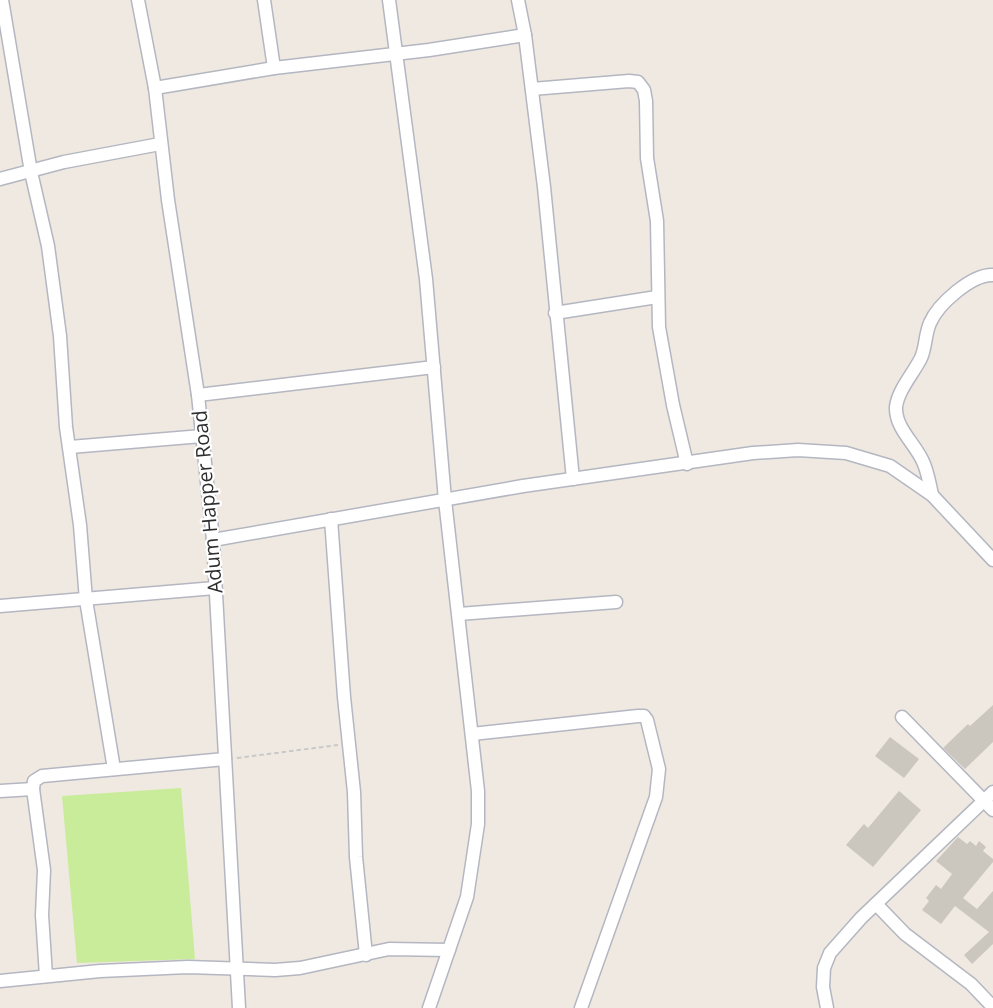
<svg xmlns="http://www.w3.org/2000/svg" width="993" height="1008" viewBox="0 0 993 1008" font-family="'Open Sans',sans-serif">
	<rect width="100%" height="100%" fill="#efe9e1"/>
	<polygon fill="#c9ec9a" points="181,788 195,959 77,963 62,796"/>
	<g fill="#cbc7bf">
		<polygon points="993,705 993,742 965,769 943,748 968,724 970,726"/>
		<polygon points="890,737 919,759 904,778 875,756"/>
		<polygon points="899,791 921,810 873,867 846,845 864,824 868,828"/>
		<polygon points="958,837 967,844 970,841 976,846 979,841 986,847 983,851 993,859 993,862 963,898 977,909 993,891 993,944 972,964 964,955 989,932 955,906 941,924 922,910 929,901 926,898 936,885 941,889 952,874 936,861"/>
	</g>
	<g fill="none" stroke-linecap="round" stroke-linejoin="round">
		<g stroke="#b4b7c1" stroke-width="15">
			<g id="minor">
				<polyline points="2,0 31,172 48,246 60,336 66,427 80,525 86,600 114,769"/>
				<polyline points="138,0 155,88 168,200 198,395 213,540 239,1008"/>
				<polyline points="264,0 274,68"/>
				<polyline points="389,0 426,279 445,500 478,791 478,824 467,897 429,1008"/>
				<polyline points="518,0 525,35 544,187 573,479"/>
				<polyline points="155,88 274,68 429,50 525,35"/>
				<polyline points="532,89 629,81 638,82 644,90 646,101 647,158 657,221 659,327 673,405 687,464"/>
				<polyline points="0,179 64,162 160,144"/>
				<polyline points="555,313 657,297"/>
				<polyline points="198,395 434,367"/>
				<polyline points="70,447 202,436"/>
				<path d="M932,495c-2,-10 -4,-21 -8,-31 -7,-19 -29,-35 -28,-57 2,-17 17,-33 25,-49 5,-11 4,-24 9,-35 8,-19 42,-49 63,-48"/>
				<polyline points="331,519 344,697 354,792 356,857 366,955"/>
				<polyline points="213,540 523,486 753,453 798,450 846,453 890,466 932,495 993,560"/>
				<polyline points="0,606 215,588"/>
				<polyline points="459,614 616,602"/>
				<polyline points="902,717 993,810"/>
				<polyline points="472,734 638,716 644,716 647,720 659,769 656,797 581,1008"/>
				<polyline points="0,791 33,789"/>
				<polyline points="876,904 905,934 971,984 993,1007"/>
				<polyline points="46,976 42,915 44,870 33,789 34,781 42,776 225,759"/>
				<polyline points="0,981 100,971 188,967 275,970 300,968 389,949 449,950"/>
				<polyline points="827,1008 823,987 824,968 830,953 861,918 993,792"/>
			</g>
		</g>
		<polyline stroke="#c9c9c9" stroke-width="2" stroke-dasharray="4.5 3" stroke-linecap="butt" points="237,758 338,745"/>
		<use href="#minor" stroke="#fff" stroke-width="12"/>
	</g>
	<g text-anchor="middle" dominant-baseline="central" stroke-width="4.5" stroke-linejoin="round" paint-order="stroke">
		<g font-size="20" fill="#2e2e2e" stroke="#fff">
			<text transform="translate(207 502) rotate(-95)">Adum Happer Road</text>
		</g>
	</g>
</svg>
